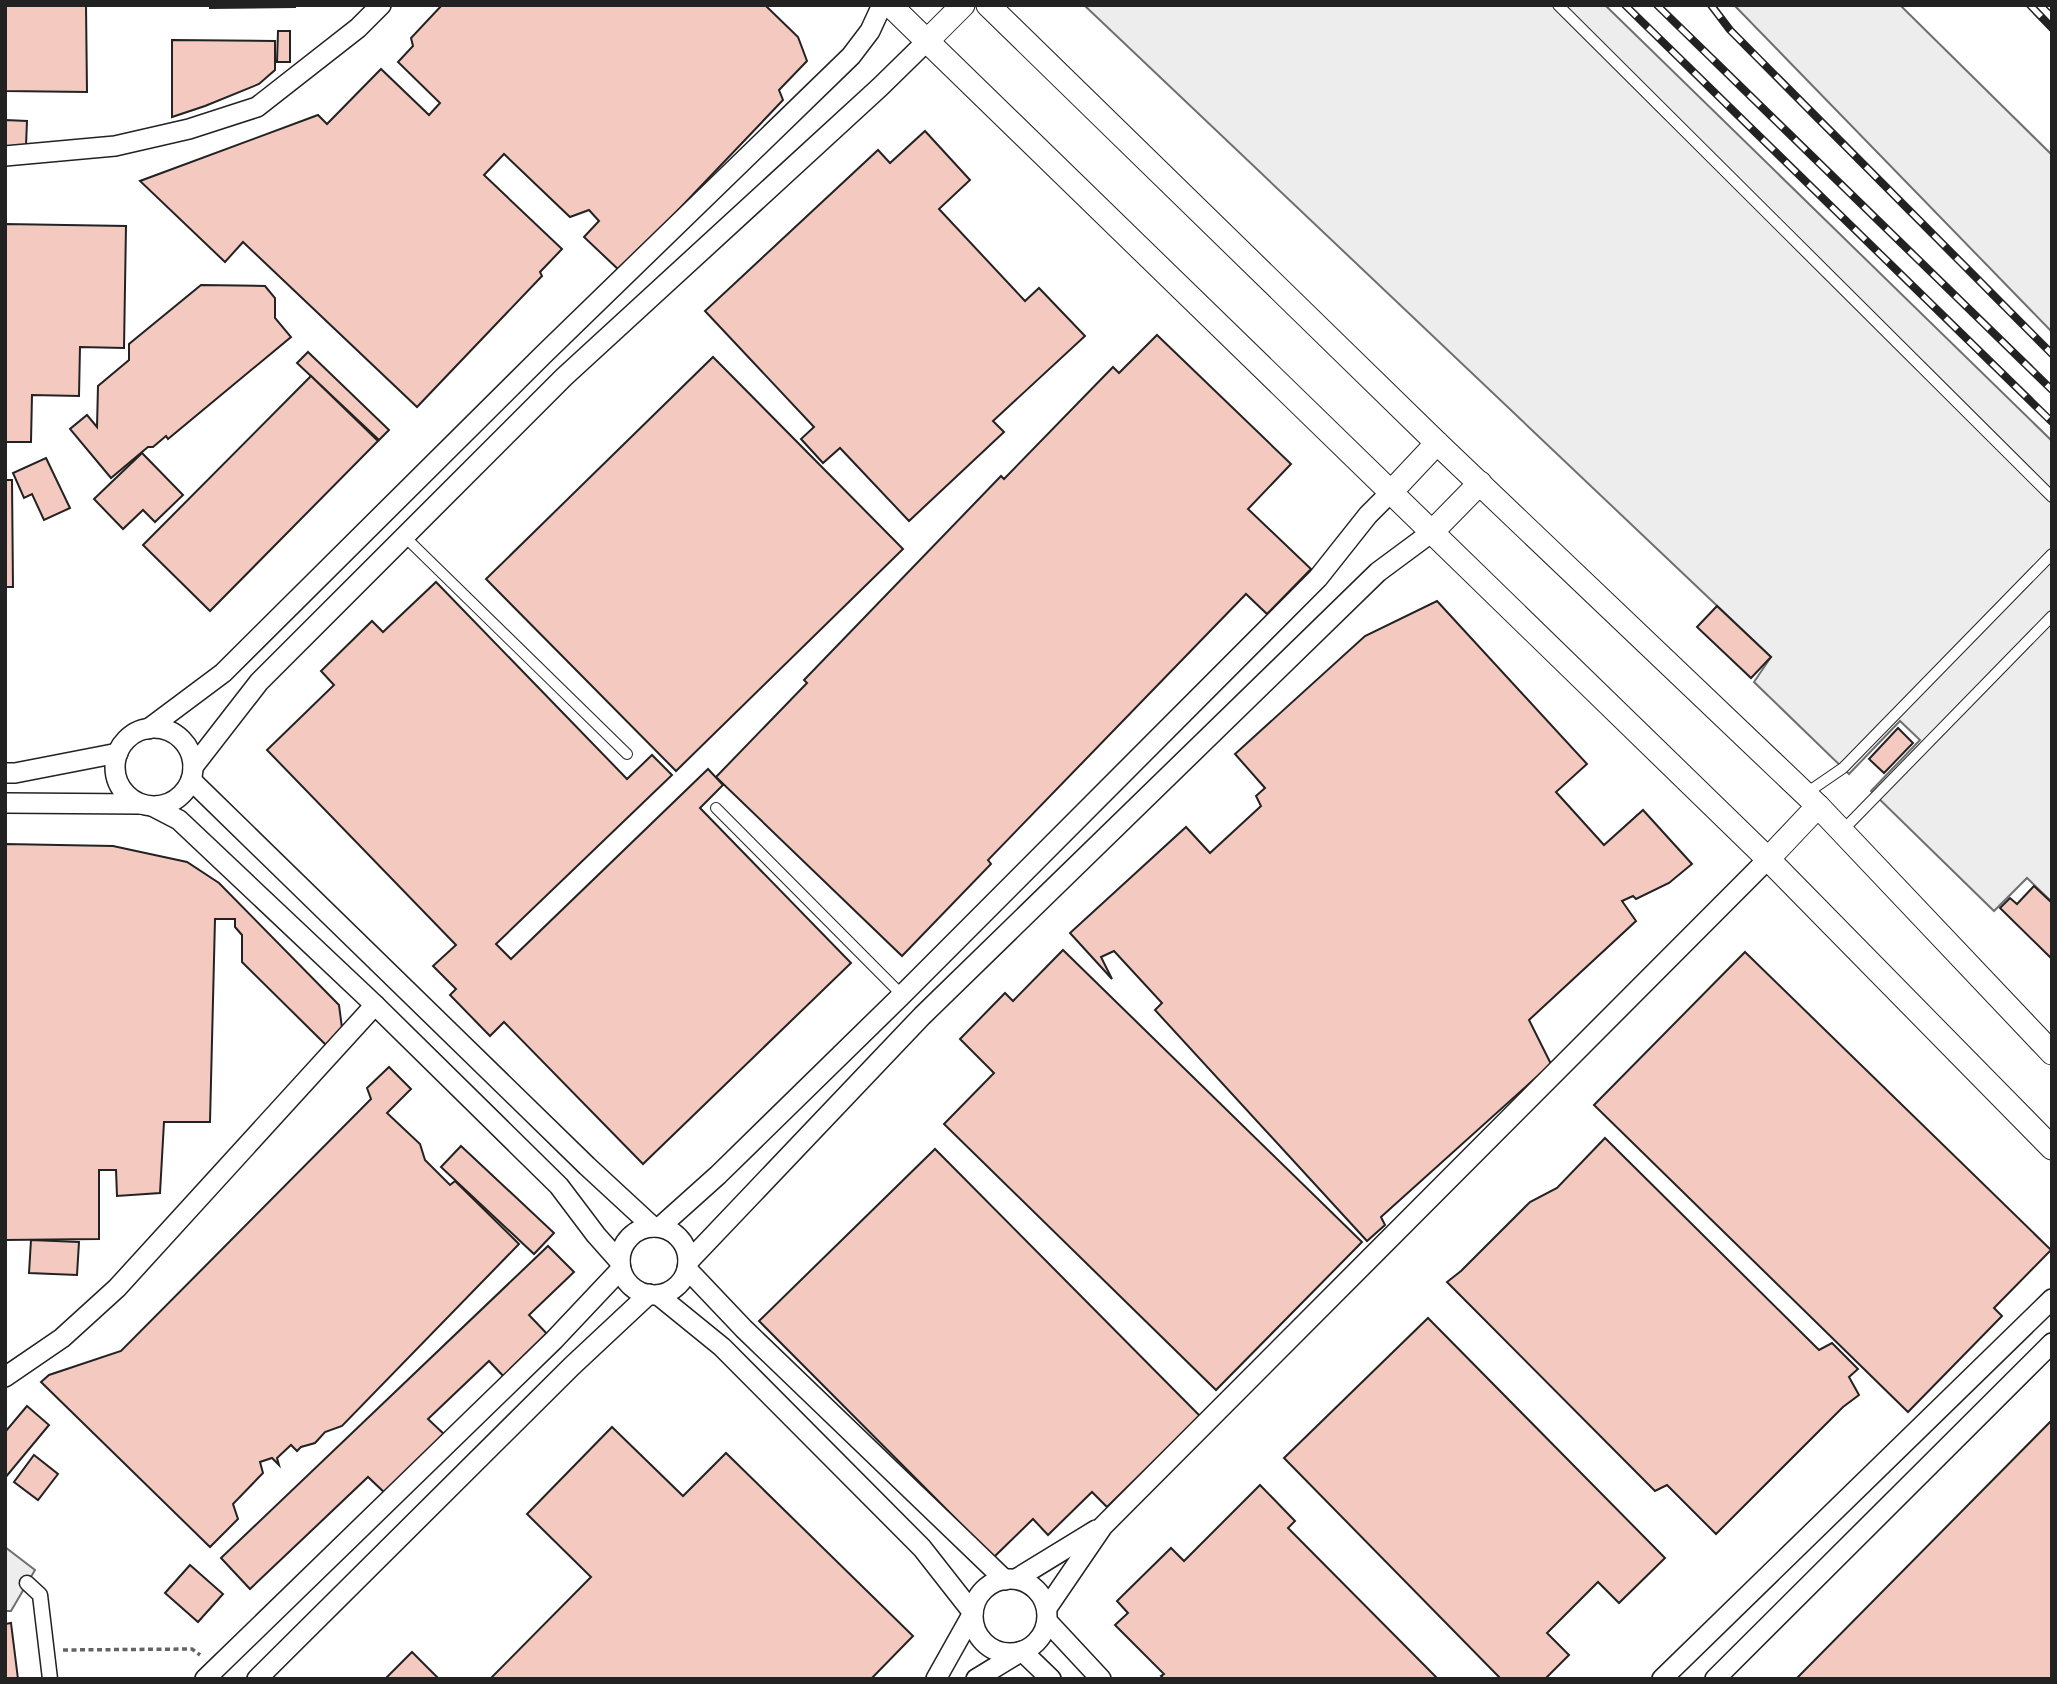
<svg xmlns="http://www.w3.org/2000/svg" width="2057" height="1684" viewBox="0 0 2057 1684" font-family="Lato,sans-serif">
	<rect width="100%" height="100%" fill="#fff"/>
	<g fill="#ededed" stroke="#6f6f6f" stroke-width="2">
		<polygon points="1084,5 1605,5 2052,441 2052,902 2027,878 1994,911 1871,791 1920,740 1900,721 1849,774 1754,682 1771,657"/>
		<polygon points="1734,5 1900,5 2052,155 2052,332"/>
		<polygon points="5,1547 35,1570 11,1611 5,1611"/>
	</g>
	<g fill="#f3c9c0" stroke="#222" stroke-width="2">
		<polygon points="5,5 86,5 87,92 5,91"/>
		<polygon points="210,5 295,5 295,7 210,8"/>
		<polygon points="442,5 765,5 798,37 807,61 779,90 783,100 620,271 584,237 599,221 589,210 570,217 504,154 484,175 562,249 540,272 542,276 417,407 243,242 225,262 140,181 318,115 327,124 381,69 429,115 440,103 398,62 413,46 411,38"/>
		<polygon points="278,31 290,31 290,62 277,62"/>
		<polygon points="172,40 275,41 275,70 259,84 205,106 172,117"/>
		<polygon points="5,120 27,121 26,146 5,146"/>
		<polygon points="925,131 970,180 939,209 1025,301 1039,288 1085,336 993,421 1004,432 909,521 840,448 823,463 801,439 814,427 705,311 878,150 890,163"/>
		<polygon points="5,224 126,226 124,348 80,347 79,396 32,395 31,442 5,442"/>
		<polygon points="201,285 265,286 275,298 275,318 291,337 168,439 166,436 153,447 148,447 111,478 70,429 87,415 97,427 98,386 129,360 129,344"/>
		<polygon points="1157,335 1291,464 1248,509 1311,569 1267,614 1246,594 988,860 991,864 902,956 716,777 807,683 804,680 1001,476 1004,479 1113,367 1119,373"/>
		<polygon points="308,352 389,430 379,440 297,363"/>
		<polygon points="713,357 903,549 676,771 486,579"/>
		<polygon points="311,376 378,441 210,611 143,545"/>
		<polygon points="142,453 183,495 155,522 143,510 123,529 94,499"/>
		<polygon points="46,458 70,508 44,520 32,494 24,498 13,473"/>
		<polygon points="5,480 12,480 13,587 5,587"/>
		<polygon points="436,582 627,779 652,755 672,775 496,944 511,959 708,769 723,785 700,808 851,963 643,1164 504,1022 490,1036 450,995 456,989 433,966 456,945 267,750 334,685 321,671 372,621 383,632"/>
		<polygon points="1437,601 1587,764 1556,792 1604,845 1643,810 1692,864 1669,883 1636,899 1633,896 1622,901 1636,921 1529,1020 1551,1064 1381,1217 1385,1225 1367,1241 1155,1010 1162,1003 1114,951 1101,957 1112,979 1070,933 1186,827 1210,853 1261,806 1256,796 1265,788 1235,754 1365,636"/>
		<polygon points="1717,606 1771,657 1751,678 1697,627"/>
		<polygon points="1898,728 1913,743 1884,773 1869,759"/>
		<polygon points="5,844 113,846 187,862 219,883 339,1005 342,1028 326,1045 242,962 242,935 235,927 235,919 215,919 210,1122 164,1122 160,1193 117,1196 116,1170 99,1170 99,1239 5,1240"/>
		<polygon points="2034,886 2052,903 2052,959 2000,908 2010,898 2017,904"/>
		<polygon points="1063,950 1362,1242 1216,1390 944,1124 994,1073 960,1039 1005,993 1013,1001"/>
		<polygon points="1745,952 2051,1250 1994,1308 2002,1316 1908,1412 1594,1105"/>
		<polygon points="389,1067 411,1089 387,1113 420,1144 425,1160 450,1185 455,1181 519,1244 342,1426 325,1432 315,1443 301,1447 297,1451 291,1445 277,1458 279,1465 272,1458 260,1462 263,1473 233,1504 238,1519 210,1547 41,1382 49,1375 121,1351 371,1099 367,1088"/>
		<polygon points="1605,1138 1819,1350 1832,1343 1858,1369 1849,1377 1859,1395 1843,1407 1716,1534 1667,1485 1655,1491 1447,1282 1461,1271 1530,1202 1557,1188"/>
		<polygon points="461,1146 554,1233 534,1254 441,1167"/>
		<polygon points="935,1149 1200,1416 1107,1507 1092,1492 1048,1535 1033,1519 994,1557 759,1321"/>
		<polygon points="31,1240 79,1242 77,1275 29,1273"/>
		<polygon points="548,1246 574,1272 529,1315 551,1338 507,1380 489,1361 428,1419 446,1436 386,1494 368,1477 250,1589 221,1558"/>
		<polygon points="1428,1318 1665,1558 1619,1603 1598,1582 1547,1633 1569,1655 1545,1679 1501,1679 1284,1458"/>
		<polygon points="27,1406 49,1425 5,1478 5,1432"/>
		<polygon points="2052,1420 2052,1679 1796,1679"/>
		<polygon points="612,1427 683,1496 726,1453 913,1636 871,1679 490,1679 591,1577 527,1514"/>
		<polygon points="34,1455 58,1474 38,1500 14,1482"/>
		<polygon points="1260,1485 1295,1521 1288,1528 1438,1679 1164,1679 1161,1676 1164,1674 1115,1625 1128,1613 1117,1601 1171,1548 1184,1561"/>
		<polygon points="190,1565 223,1594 198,1622 165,1593"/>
		<polygon points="11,1623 18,1679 5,1679 5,1624"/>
		<polygon points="412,1652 439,1679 385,1679"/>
	</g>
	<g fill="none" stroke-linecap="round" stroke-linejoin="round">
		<g stroke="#222" stroke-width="12">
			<g id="service">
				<polyline points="1558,5 2052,497"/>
				<polyline points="405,537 627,754"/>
				<polyline points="1805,794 1843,768 2052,554"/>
				<polyline points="716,808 902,995"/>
				<polyline points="1842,831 2052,616"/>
			</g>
		</g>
		<g stroke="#222" stroke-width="17">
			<polyline id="pedestrian" points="27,1583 40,1595 50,1679"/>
		</g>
		<g stroke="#222" stroke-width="22">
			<g id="minor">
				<polyline points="5,156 115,146 189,129 257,107 358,28 381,5"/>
				<circle cx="154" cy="767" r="39"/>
				<polyline points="148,729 223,673 543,355 851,56 870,31 882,5"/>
				<polyline points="193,767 259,682 564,377 880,87 926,42"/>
				<polyline points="5,773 15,773 118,753"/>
				<polyline points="191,780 587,1166 653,1227"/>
				<polyline points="5,803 140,804"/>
				<polyline points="154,807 179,820 375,1005 559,1186 596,1235 620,1262"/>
				<polyline points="660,1227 718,1175 902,995 1318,578 1368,515 1391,492"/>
				<circle cx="654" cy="1261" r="34"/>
				<polyline points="688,1262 922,1016 1378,572 1432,532"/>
				<polyline points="687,1269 744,1329 1005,1580"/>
				<polyline points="658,1295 722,1347 922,1548 973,1613 936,1679"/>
				<polyline points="5,1377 62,1338 117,1288 375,1005"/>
				<polyline points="1016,1579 1096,1530"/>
				<circle cx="1010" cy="1616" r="37"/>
				<polyline points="1047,1608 1103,1526 1768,859"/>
				<polyline points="1047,1621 1101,1679"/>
				<polyline points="205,1679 554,1340 621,1269"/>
				<polyline points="257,1679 572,1366 649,1294"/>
				<polyline points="976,1679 1022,1651 1051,1679"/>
				<polyline points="1662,1679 2052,1299"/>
				<polyline points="1715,1679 2052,1343"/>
			</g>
		</g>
		<g stroke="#222" stroke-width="25">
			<g id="tertiary">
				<polyline points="890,5 1768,859 2052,1148"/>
				<polyline points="988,5 1437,443 1818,806 2052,1053"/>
				<polyline points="926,42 963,5"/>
				<polyline points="1391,492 1437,443"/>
				<polyline points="1432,532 1480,483"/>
				<polyline points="1768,859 1818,806"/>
			</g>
		</g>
		<polyline stroke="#646464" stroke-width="3.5" stroke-dasharray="5 3.5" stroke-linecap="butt" points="63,1650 192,1649 200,1655"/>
		<use href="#service" stroke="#fff" stroke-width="10"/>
		<use href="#pedestrian" stroke="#fff" stroke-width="14"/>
		<use href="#minor" stroke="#fff" stroke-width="19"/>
		<use href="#tertiary" stroke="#fff" stroke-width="23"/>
		<g stroke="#222" stroke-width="8">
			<g id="rail">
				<polyline points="1625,5 2052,422"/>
				<polyline points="1657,5 2052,390"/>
				<polyline points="1711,5 1730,30 2052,354"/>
				<polyline points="2030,5 2052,28"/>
				<polyline points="2049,5 2052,8"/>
			</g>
		</g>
		<use href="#rail" stroke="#fff" stroke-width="5" stroke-dasharray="16" stroke-linecap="butt"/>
	</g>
	<rect width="2057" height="1684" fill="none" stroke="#222222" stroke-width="14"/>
</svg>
